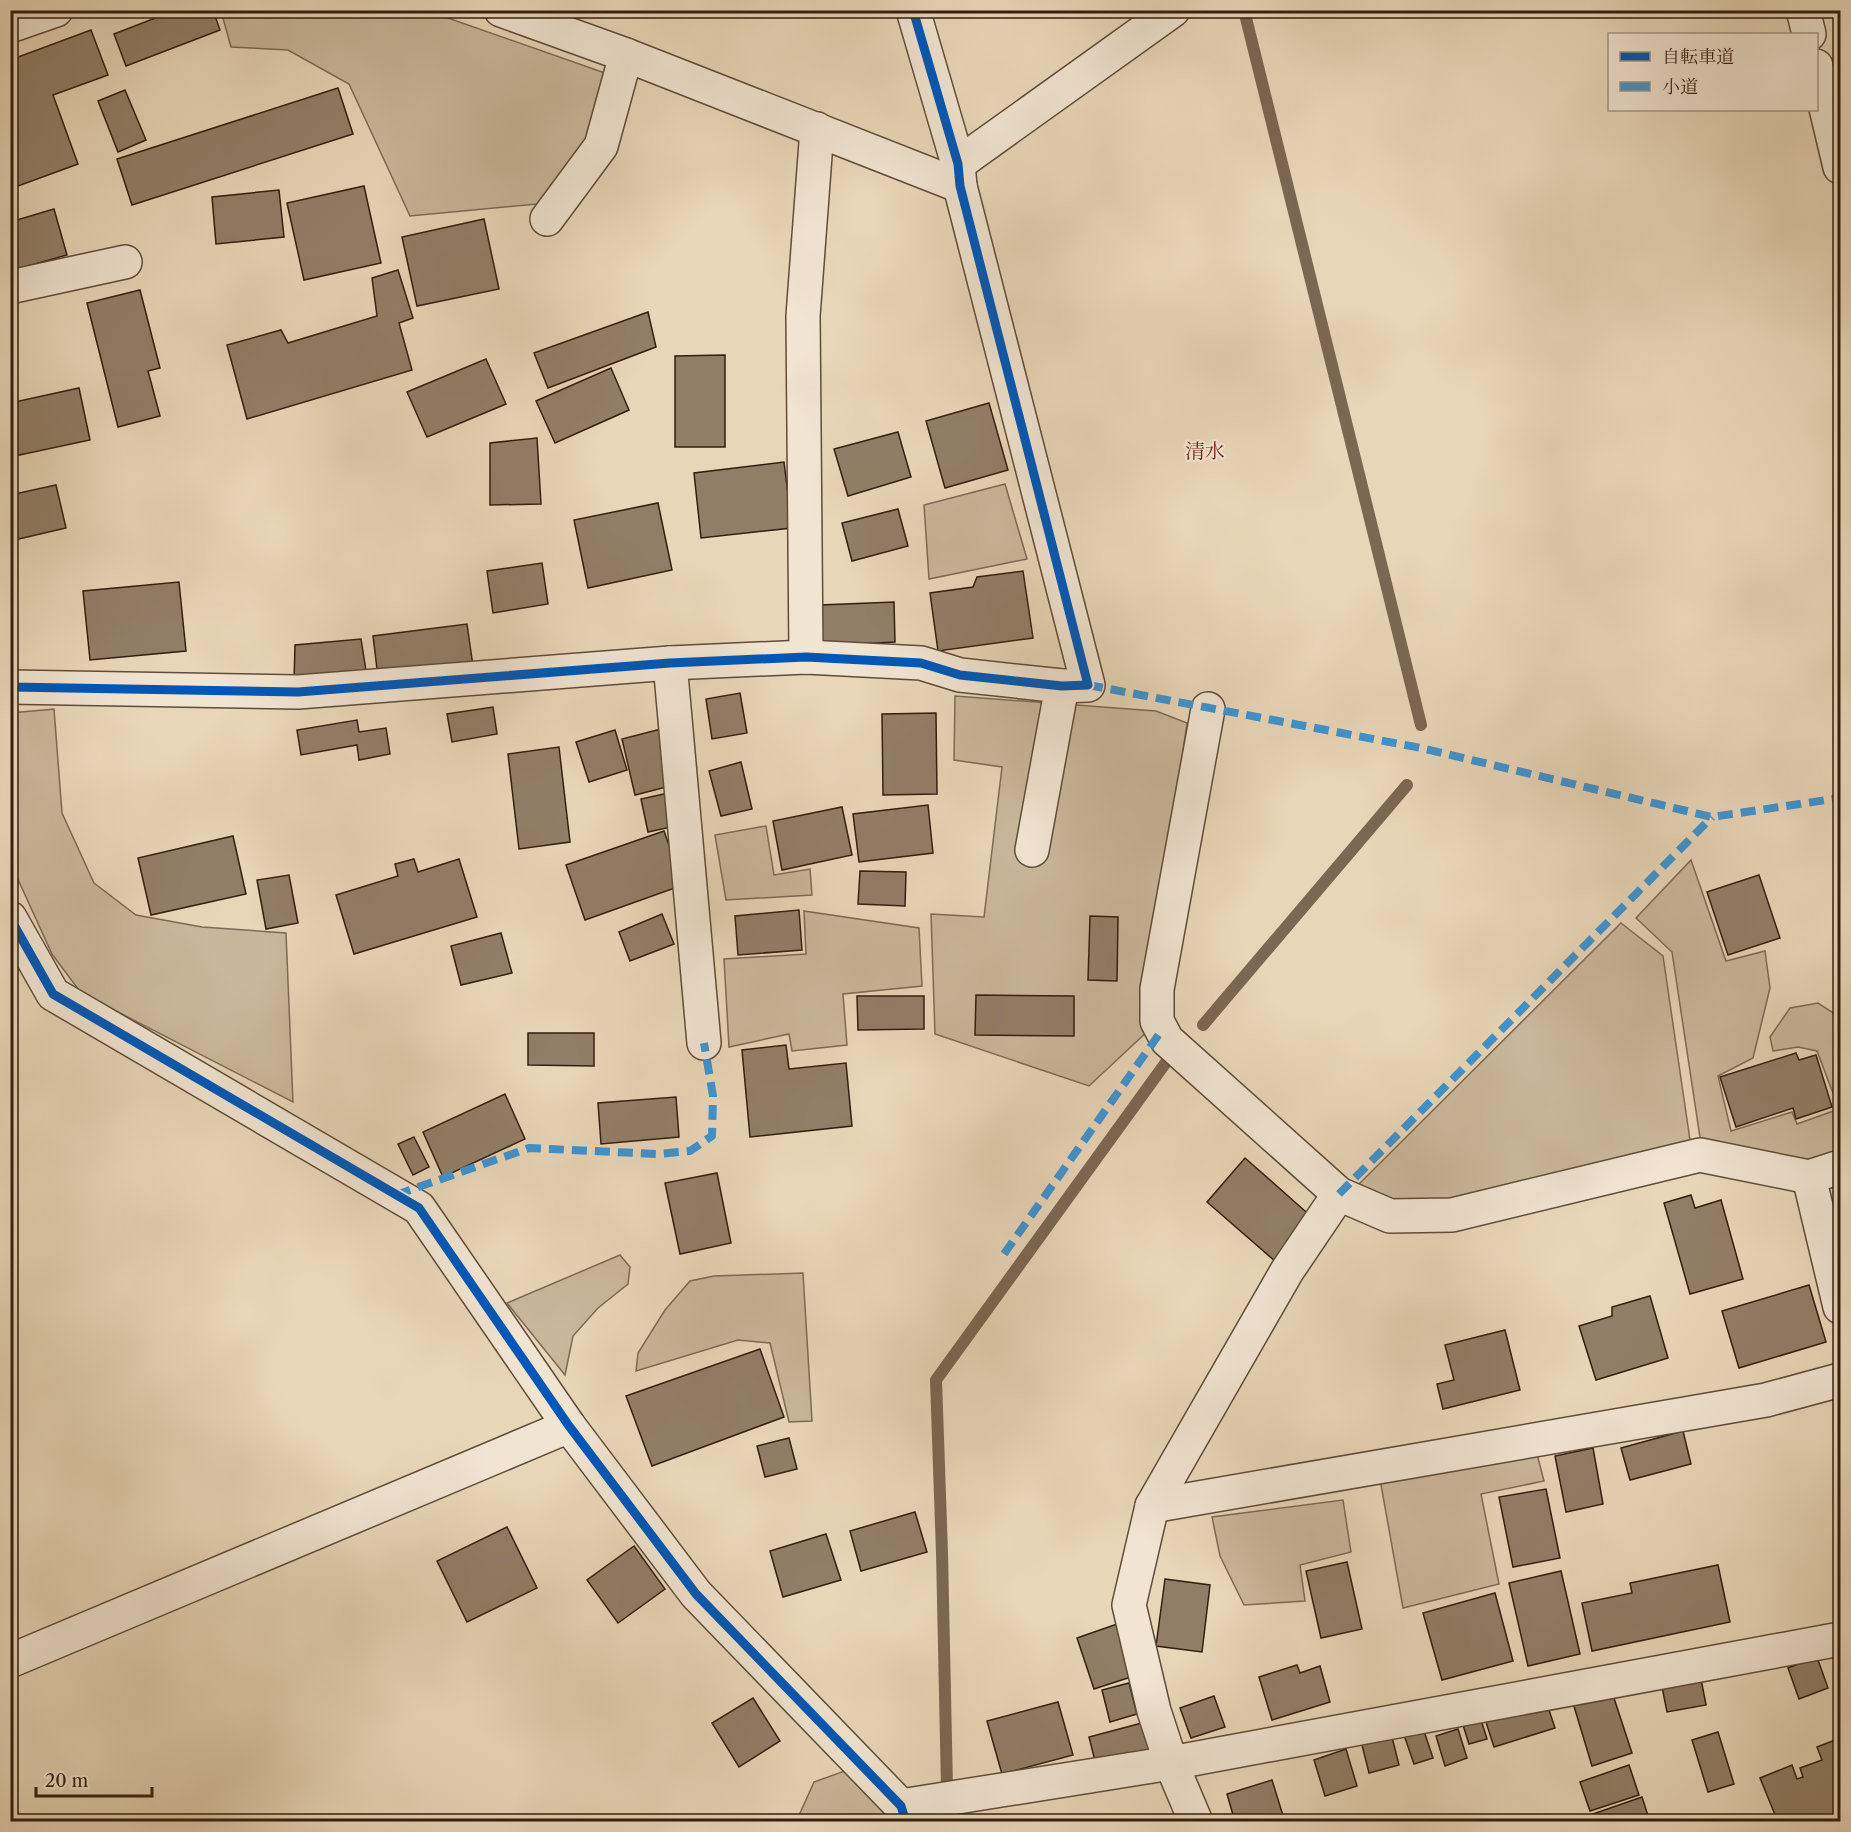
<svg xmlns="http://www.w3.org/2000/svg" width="1851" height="1832" viewBox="0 0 1851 1832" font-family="'Libre Caslon Text','Noto Serif JP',serif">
	<rect width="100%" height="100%" fill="#e9d6b8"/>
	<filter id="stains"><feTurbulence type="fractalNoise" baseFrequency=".00333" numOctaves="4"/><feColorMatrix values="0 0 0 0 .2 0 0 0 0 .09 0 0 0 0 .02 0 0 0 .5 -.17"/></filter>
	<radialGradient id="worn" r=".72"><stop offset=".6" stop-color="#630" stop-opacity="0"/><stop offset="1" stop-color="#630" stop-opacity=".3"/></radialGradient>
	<g fill="#cab79b" stroke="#7e6a55" stroke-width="1.5">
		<polygon points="221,11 428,11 605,73 584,146 537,204 410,216 349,84 288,50 231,47"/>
		<polygon points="1005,484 1027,559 929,579 924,505"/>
		<polygon points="955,696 1156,711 1187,723 1172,829 1140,999 1151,1028 1089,1086 935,1034 931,914 984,917 1002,767 954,760"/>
		<polygon points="54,709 62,813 94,883 136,915 202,927 286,933 293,1102 81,993 52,954 11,864 10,713"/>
		<polygon points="766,826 774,875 810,869 812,895 726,900 715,835"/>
		<polygon points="1691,860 1726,961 1765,951 1770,988 1753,1058 1718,1076 1731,1131 1792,1112 1797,1124 1839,1109 1817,1051 1798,1047 1773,1051 1770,1037 1790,1008 1818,1003 1838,1016 1840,1020 1840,1154 1814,1165 1701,1144 1672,952 1636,918"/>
		<polygon points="804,911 919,928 922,986 843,994 847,1045 792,1051 789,1034 729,1047 724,959 806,954"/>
		<polygon points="1621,923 1663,956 1691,1147 1451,1207 1392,1208 1353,1190"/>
		<polygon points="620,1255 630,1267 628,1284 598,1308 573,1336 565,1375 507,1303"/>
		<polygon points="803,1273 812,1421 789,1422 770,1343 738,1340 636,1371 638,1353 665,1310 690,1281 714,1276"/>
		<polygon points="1537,1454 1544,1481 1481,1494 1499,1584 1403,1608 1380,1479"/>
		<polygon points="1343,1500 1351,1552 1300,1565 1305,1601 1244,1605 1220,1556 1212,1517"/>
		<polygon points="850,1769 898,1821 796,1822 814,1782"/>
	</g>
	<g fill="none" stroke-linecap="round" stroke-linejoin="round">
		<g stroke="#7b6752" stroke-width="12">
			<polyline points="1244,10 1421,725"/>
			<polyline points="1203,1025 1407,785"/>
			<polyline points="947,1788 942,1553 936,1380 1167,1061"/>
		</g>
	</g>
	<g fill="#927e67" stroke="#331e0f" stroke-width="1.5">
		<polygon points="176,10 213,10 220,30 126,66 114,34"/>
		<polygon points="91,30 108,75 53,95 78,164 10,189 10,60"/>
		<polygon points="338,88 353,134 132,205 117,159"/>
		<polygon points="125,90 146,140 118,152 98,101"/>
		<polygon points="364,186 381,263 304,280 287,203"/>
		<polygon points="279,190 284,237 216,244 212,197"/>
		<polygon points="54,209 67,255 10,271 10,222"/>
		<polygon points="484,219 499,289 417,306 402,237"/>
		<polygon points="398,270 413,318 399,323 412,370 247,419 227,345 281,330 288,343 377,316 372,278"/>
		<polygon points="140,290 160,368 148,371 160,416 118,427 87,303"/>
		<polygon points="648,312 656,347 548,388 534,353"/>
		<polygon points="725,355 725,447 675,447 675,356"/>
		<polygon points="486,359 506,404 427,437 407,392"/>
		<polygon points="611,368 629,410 555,443 536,401"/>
		<polygon points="79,388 90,440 10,457 10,403"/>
		<polygon points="989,403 1008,470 945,488 926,421"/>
		<polygon points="898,432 911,477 848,496 834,449"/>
		<polygon points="537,438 541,504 490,505 490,443"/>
		<polygon points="784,462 792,528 701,538 694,473"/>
		<polygon points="56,485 66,528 10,541 10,495"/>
		<polygon points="658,503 672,570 588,588 574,520"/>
		<polygon points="898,509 908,546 852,561 842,523"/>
		<polygon points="542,563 548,604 493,613 487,571"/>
		<polygon points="1023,571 1033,638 938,651 930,593 973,587 977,577"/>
		<polygon points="179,582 186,651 90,660 83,591"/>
		<polygon points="894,602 895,642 822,646 820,605"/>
		<polygon points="467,624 473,666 378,677 373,636"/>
		<polygon points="361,639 367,677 294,681 295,645"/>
		<polygon points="740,693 747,733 712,739 706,699"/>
		<polygon points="493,707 497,734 452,742 447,714"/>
		<polygon points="936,713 937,794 883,795 882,714"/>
		<polygon points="357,720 359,732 386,728 390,754 359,760 357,745 301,755 297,730"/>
		<polygon points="665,728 678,784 635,795 622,739"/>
		<polygon points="615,730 627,770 589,782 576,742"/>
		<polygon points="559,747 570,842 519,849 508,754"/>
		<polygon points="741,762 752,809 721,816 709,771"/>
		<polygon points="673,792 680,825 648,832 641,799"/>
		<polygon points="928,805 933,853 859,862 853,814"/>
		<polygon points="842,807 852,855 782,870 773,821"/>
		<polygon points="664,831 683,885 585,920 566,865"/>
		<polygon points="233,836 246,894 151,915 138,858"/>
		<polygon points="414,859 418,872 459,859 477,917 354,954 336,895 398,876 395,864"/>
		<polygon points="860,871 906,872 905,906 858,904"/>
		<polygon points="289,875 298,923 266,929 257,880"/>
		<polygon points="1759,875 1780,938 1728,955 1707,892"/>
		<polygon points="799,910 802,950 738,955 735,916"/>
		<polygon points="662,914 674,944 630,961 619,932"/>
		<polygon points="1090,916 1118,917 1117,981 1088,980"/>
		<polygon points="501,933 512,973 461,985 451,946"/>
		<polygon points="976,995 1074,996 1074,1036 975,1035"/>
		<polygon points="857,996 924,996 924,1029 858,1030"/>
		<polygon points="528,1033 594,1033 594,1066 528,1065"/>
		<polygon points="786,1045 789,1069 846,1063 852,1126 750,1137 742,1050"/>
		<polygon points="1796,1053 1799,1060 1816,1055 1832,1107 1796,1119 1793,1108 1736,1127 1720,1077"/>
		<polygon points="505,1094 525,1139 443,1177 423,1132"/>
		<polygon points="676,1097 679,1137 601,1144 598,1103"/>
		<polygon points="414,1137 429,1167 413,1175 398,1144"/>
		<polygon points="1245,1158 1314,1219 1276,1262 1207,1202"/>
		<polygon points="717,1173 731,1243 680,1254 665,1183"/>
		<polygon points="1691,1195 1695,1208 1721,1200 1743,1279 1690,1294 1664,1203"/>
		<polygon points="1809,1285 1826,1342 1739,1368 1722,1311"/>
		<polygon points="1650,1296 1668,1358 1596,1380 1579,1326 1612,1316 1612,1307"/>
		<polygon points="1505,1330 1520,1390 1443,1409 1437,1384 1454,1380 1445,1345"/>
		<polygon points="760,1349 784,1417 652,1466 626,1396"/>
		<polygon points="1683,1431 1691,1464 1630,1480 1621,1448"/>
		<polygon points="789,1438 797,1469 765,1477 757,1446"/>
		<polygon points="1593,1448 1603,1504 1566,1512 1555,1456"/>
		<polygon points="1546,1489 1560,1558 1513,1567 1499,1497"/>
		<polygon points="915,1512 927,1552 861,1571 850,1531"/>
		<polygon points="507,1527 537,1588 467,1622 437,1561"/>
		<polygon points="826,1534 841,1580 783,1597 770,1551"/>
		<polygon points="634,1546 665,1589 618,1623 587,1580"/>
		<polygon points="1347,1562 1362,1629 1321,1638 1306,1571"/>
		<polygon points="1718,1565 1730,1622 1592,1651 1582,1603 1632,1593 1630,1583"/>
		<polygon points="1561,1571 1580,1654 1528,1666 1509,1583"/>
		<polygon points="1165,1579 1210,1585 1202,1652 1156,1646"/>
		<polygon points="1495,1593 1513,1661 1442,1680 1423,1613"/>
		<polygon points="1120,1623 1137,1675 1094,1689 1077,1638"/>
		<polygon points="1817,1657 1828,1688 1799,1699 1788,1668"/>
		<polygon points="1297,1665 1300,1673 1320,1666 1330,1702 1272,1720 1259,1677"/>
		<polygon points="1701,1679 1706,1705 1667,1712 1662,1687"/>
		<polygon points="1129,1683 1137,1714 1110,1722 1102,1690"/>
		<polygon points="1612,1692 1632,1753 1592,1766 1573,1703"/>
		<polygon points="1214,1696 1225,1727 1191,1738 1180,1708"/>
		<polygon points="753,1698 780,1741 739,1767 712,1723"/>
		<polygon points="1546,1701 1555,1728 1494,1747 1485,1719"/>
		<polygon points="1058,1702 1073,1755 1002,1774 987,1721"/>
		<polygon points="1481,1720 1487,1739 1469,1744 1463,1725"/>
		<polygon points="1142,1723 1150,1750 1096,1765 1089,1737"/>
		<polygon points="1423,1728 1433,1758 1414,1764 1404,1735"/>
		<polygon points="1390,1729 1399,1765 1369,1773 1360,1737"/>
		<polygon points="1458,1729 1467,1758 1445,1766 1436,1736"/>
		<polygon points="1718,1732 1734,1784 1708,1792 1692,1740"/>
		<polygon points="1840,1738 1840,1822 1778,1822 1760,1778 1792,1765 1797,1779 1803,1777 1800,1768 1822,1760 1817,1747"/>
		<polygon points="1346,1749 1357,1786 1325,1796 1314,1760"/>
		<polygon points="1629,1765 1639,1795 1590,1811 1580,1782"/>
		<polygon points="1272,1780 1285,1822 1235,1822 1227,1794"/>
		<polygon points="1642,1797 1650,1822 1595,1822 1593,1814"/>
	</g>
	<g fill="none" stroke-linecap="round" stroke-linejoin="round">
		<g stroke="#604c39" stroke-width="36">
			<g id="minor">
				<polyline points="501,10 626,55 960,186"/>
				<polyline points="1803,10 1809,34"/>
				<polyline points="10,26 56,10"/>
				<polyline points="1816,66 1840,167"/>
				<polyline points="958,164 1173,10"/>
				<polyline points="547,219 601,146 626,55"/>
				<polyline points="10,287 125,262"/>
				<polyline points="806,657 803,316 817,129"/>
				<polyline points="670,663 704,1043"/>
				<polyline points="10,687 298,692 670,663 806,657 921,663 960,675 1062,686 1088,685 960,186 958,164 913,10"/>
				<polyline points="1208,709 1157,989 1157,1021 1167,1040 1339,1194 1390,1216 1452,1215 1700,1155 1809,1177 1840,1167"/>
				<polyline points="1032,850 1062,686"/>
				<polyline points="10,918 53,994 419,1208 569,1426 696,1594 901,1806 906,1822"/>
				<polyline points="1809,1177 1840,1307"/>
				<polyline points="1152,1506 1766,1400 1840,1380"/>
				<polyline points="10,1661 569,1426"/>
				<polyline points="901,1806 1171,1763 1840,1639"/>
				<polyline points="1196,1822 1171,1763 1154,1711 1129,1605 1152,1506 1287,1271 1339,1194"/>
			</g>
		</g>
		<use href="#minor" stroke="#f1e4d1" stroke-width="33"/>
		<g stroke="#3d94d2" stroke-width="8" stroke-dasharray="15 8" stroke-linecap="butt">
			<polyline points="1088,685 1421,748 1712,817 1840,798"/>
			<polyline points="1339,1194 1712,817"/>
			<polyline points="396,1195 529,1148 658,1154 690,1151 712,1136 713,1096 704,1043"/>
			<polyline points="1004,1254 1162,1030"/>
			<polyline points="10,1802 19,1822"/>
		</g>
		<g stroke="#f1e4d1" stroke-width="13">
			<g id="cycleway">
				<polyline points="10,687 298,692 670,663 806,657 921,663 960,675 1062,686 1088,685 960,186 958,164 913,10"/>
				<polyline points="10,918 53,994 419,1208 569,1426 696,1594 901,1806 906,1822"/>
			</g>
		</g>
		<use href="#cycleway" stroke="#0057b8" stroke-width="9"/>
	</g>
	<g text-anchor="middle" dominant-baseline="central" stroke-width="4.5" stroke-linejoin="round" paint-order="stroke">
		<g font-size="20" fill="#7a1f14" stroke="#f1e4d1">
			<text x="1205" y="451">清水</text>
		</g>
	</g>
	<rect width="1851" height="1832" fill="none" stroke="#e9d6b8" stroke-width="36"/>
	<rect x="12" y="12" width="1827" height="1808" fill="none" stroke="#331e0f" stroke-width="3"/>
	<rect x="18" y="18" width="1815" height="1796" fill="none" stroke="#331e0f" stroke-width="1.5"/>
	<rect x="1608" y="33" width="210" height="78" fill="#f1e4d1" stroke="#a59583" stroke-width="1.5"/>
	<rect x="1620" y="52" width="30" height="9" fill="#0057b8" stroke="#a59583" stroke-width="1.5"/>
	<text x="1662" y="63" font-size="18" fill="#331e0f">自転車道</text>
	<rect x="1620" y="82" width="30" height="9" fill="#3d94d2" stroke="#a59583" stroke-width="1.5"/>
	<text x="1662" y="93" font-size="18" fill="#331e0f">小道</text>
	<path d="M36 1787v9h116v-9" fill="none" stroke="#331e0f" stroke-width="3"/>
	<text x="45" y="1787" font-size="18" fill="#331e0f" stroke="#f1e4d1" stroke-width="4.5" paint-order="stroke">20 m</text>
	<rect width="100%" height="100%" filter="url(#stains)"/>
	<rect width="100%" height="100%" fill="url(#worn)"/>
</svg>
